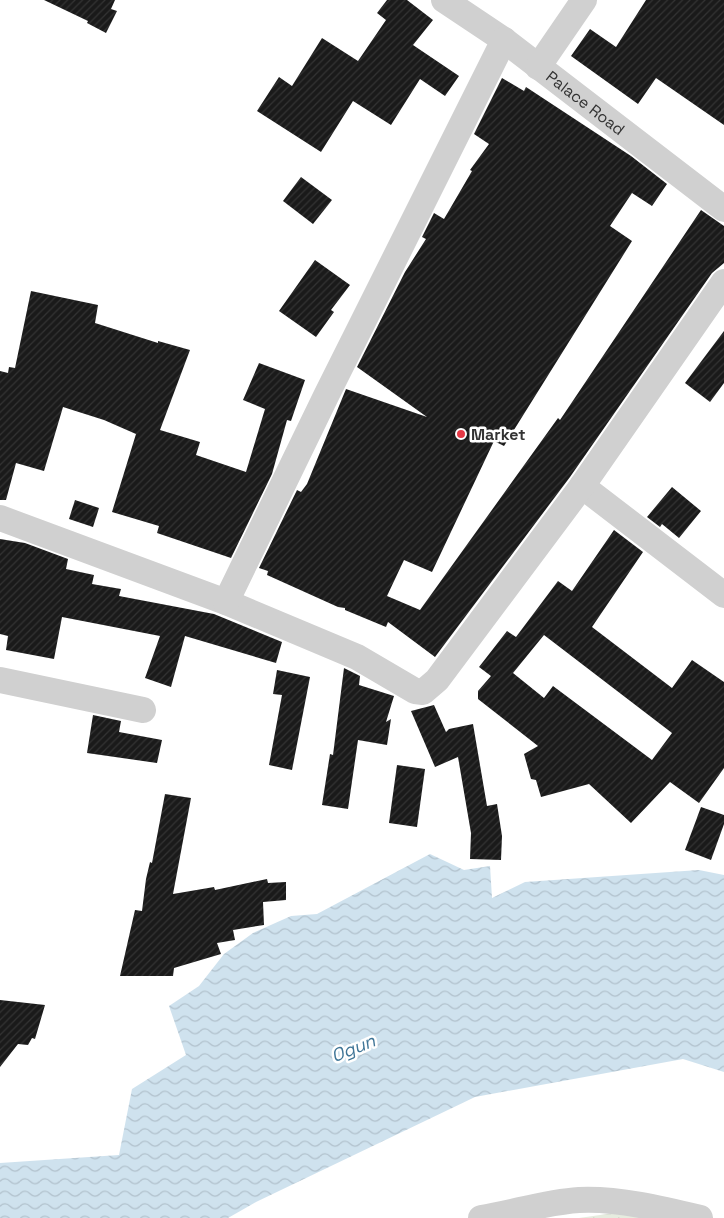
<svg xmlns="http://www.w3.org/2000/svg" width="724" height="1218" viewBox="0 0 724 1218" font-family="'Space Grotesk',sans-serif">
	<defs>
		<pattern id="wetland-marsh" width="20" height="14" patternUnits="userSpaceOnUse" patternTransform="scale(1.25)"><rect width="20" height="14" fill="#e6ecdf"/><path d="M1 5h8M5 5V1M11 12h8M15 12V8" fill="none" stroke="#c6cbc0"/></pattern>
		<pattern id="water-waves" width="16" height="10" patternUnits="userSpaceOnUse" patternTransform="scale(1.25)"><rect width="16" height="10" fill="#cfe2ee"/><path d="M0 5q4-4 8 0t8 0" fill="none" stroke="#b2c2cd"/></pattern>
		<pattern id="building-hatch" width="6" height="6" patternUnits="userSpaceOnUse" patternTransform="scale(1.25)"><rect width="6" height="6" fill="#1a1a1a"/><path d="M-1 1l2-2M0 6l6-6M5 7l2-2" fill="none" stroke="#333"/></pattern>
	</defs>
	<rect width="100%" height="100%" fill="#fff"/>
	<polygon fill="url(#wetland-marsh)" points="621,1212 649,1218 579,1218"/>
	<polygon fill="url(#water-waves)" points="430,854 464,870 490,866 492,898 525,882 699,870 724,875 724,1072 683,1059 475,1097 256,1202 228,1218 0,1218 0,1163 119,1155 132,1089 186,1055 169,1006 199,986 224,954 253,933 291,916 317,914"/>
	<g fill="url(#building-hatch)" fill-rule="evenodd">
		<polygon points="44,0 115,0 111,9 117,11 106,33 87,23 88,21"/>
		<polygon points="387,0 407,0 433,20 413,45 459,76 445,96 420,79 391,125 353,101 321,152 257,111 279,77 292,86 322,38 358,61 386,20 377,13"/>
		<polygon points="646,0 724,0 724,125 656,78 638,104 571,56 590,29 616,47"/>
		<polygon points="502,78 524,91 526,87 631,156 667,184 652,206 632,193 610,226 632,241 504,446 494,441 432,572 404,560 387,596 420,610 558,418 560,420 701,210 724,226 724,263 712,273 570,477 435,657 388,622 386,627 345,610 345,608 338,607 267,575 268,571 259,568 297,490 301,492 307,484 346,389 427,417 357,367 405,272 426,239 422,237 434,213 444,219 472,171 470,170 489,144 474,134"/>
		<polygon points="301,177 332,200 313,224 283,201"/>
		<polygon points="315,260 350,285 331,310 334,312 316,337 279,311"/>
		<polygon points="31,291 98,305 95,323 158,343 158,341 190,350 160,430 200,442 196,455 246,472 265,409 243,400 259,363 305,380 291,421 287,420 272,474 231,558 157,533 159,526 112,512 136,434 104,420 63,407 44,471 16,463 6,500 0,500 0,371 8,373 9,367 15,368"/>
		<polygon points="724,331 724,383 710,402 685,383"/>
		<polygon points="672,487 701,511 679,538 662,524 660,527 647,517"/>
		<polygon points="75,500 99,508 93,527 69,519"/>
		<path d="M614,530l29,22 -51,75 80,61 20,-28 32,22v86l-25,35 -29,-21 -39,41 -42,-39 -48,13 -5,-17 -5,-1 -7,-25 14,-8 -60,-47v-8l13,-15 -12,-9 28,-36 9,6 42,-56 14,10zM544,635l128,98 -20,27 -99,-74 -9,12 -31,-25z"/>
		<polygon points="0,539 25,543 68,559 66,569 94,575 92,584 121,589 119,596 214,614 282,642 276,663 185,636 171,687 145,678 160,636 62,617 54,659 6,650 8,636 0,634"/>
		<polygon points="344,668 360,676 359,685 394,696 386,722 391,719 387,745 358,740 348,809 322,805 330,754 333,755"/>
		<polygon points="277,670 310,677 292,770 269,765 282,695 273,694"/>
		<polygon points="434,705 446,732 449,729 473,724 487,806 497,804 502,836 501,860 470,859 471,833 458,757 435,767 411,711"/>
		<polygon points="93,715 121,721 119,732 162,740 157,763 87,753"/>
		<polygon points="397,765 425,769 417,827 389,823"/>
		<polygon points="165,794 191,798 173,894 214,887 215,890 267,879 268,883 286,882 286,900 263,902 264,925 233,930 235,940 217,943 221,954 174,968 173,976 120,976 135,910 142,911 146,879 150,862 152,863"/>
		<polygon points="701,807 724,815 724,824 711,860 685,850"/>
		<polygon points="0,1000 45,1005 35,1039 32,1038 28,1045 18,1044 0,1067"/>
	</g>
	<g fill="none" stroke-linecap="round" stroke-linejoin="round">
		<g stroke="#d0d0d0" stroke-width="26">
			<path id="s1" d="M444,0l60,40 220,169"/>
			<polyline points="538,67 584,0"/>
			<polyline points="582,486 724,595"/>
			<polyline points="0,518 226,602 357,657 415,691 423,692 437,680 582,486 724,282"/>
			<polyline points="226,602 326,396 504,40"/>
			<polyline points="0,680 143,710"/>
			<path d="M481,1218c32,-5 65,-16 98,-18 38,-2 84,9 121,18"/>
		</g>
	</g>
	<circle fill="#e63946" stroke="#fff" stroke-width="2" cx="461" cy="434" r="5"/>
	<g text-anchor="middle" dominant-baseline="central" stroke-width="5" stroke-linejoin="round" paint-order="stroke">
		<g font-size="16" fill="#333" stroke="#fff">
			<text stroke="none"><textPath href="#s1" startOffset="175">Palace Road</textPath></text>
		</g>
		<g font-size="16" font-weight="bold" fill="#333" stroke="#fff" text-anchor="start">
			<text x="471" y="434">Market</text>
		</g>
		<g font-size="18" font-style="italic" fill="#3f7597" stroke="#fff">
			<text transform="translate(353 1048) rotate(-22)">Ogun</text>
		</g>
	</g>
</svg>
